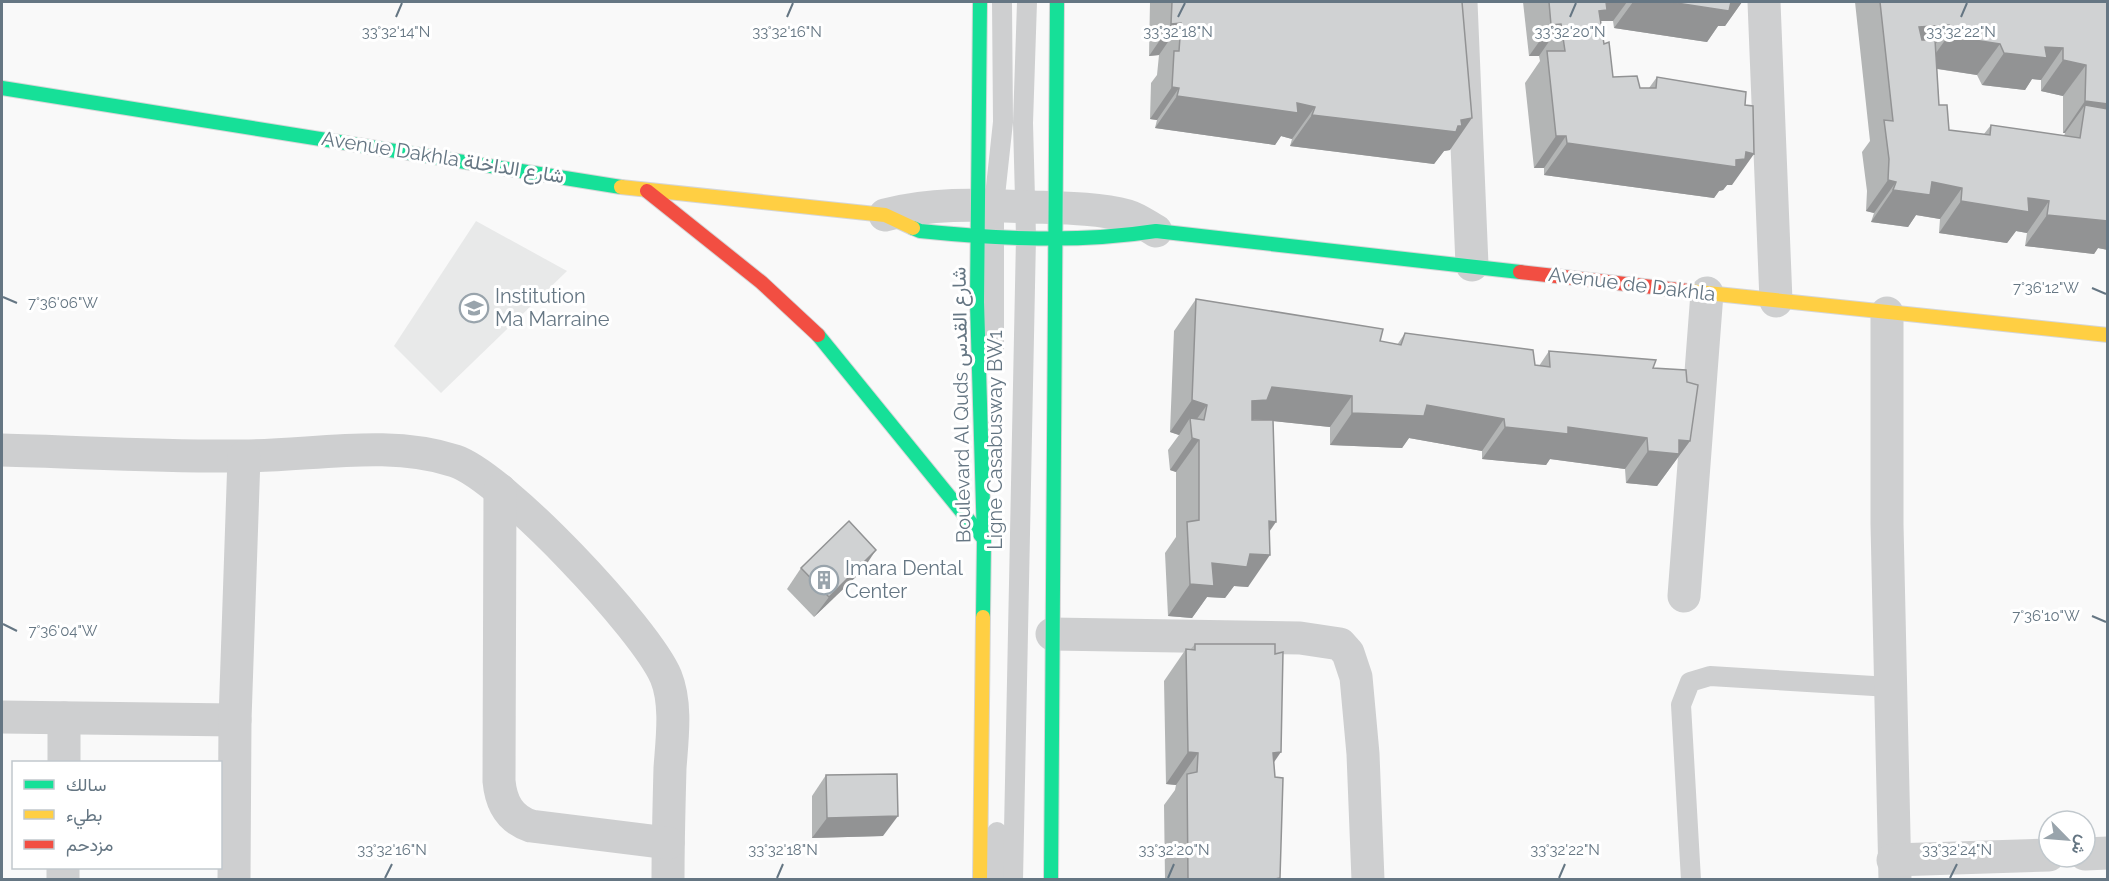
<svg xmlns="http://www.w3.org/2000/svg" width="2109" height="881" viewBox="0 0 2109 881" font-family="Raleway,Vazirmatn,sans-serif">
	<rect width="100%" height="100%" fill="#f9f9f9"/>
	<polygon fill="#e8e9e9" points="476,221 567,271 441,393 394,346"/>
	<g fill="none" stroke-linecap="round" stroke-linejoin="round">
		<g stroke="#d5d6d7" stroke-width="16">
			<g id="fast">
				<polyline points="980,2 977,302 984,539 983,617"/>
				<polyline points="2,88 621,187"/>
				<path d="M913,228l7,3c79,8 158,12 236,0l364,41"/>
				<polyline points="818,335 984,539"/>
				<polyline points="1051,880 1057,2"/>
			</g>
		</g>
		<g stroke="#d5d6d7" stroke-width="16">
			<g id="slow">
				<polyline points="621,187 885,215 913,228"/>
				<polyline points="1688,291 2108,335"/>
				<polyline points="980,880 983,617"/>
			</g>
		</g>
		<g stroke="#d5d6d7" stroke-width="16">
			<g id="jam">
				<polyline points="647,191 761,282 818,335"/>
				<polyline points="1520,272 1688,291"/>
			</g>
		</g>
		<g stroke="#cecfd0" stroke-width="20">
			<polyline points="994,349 994,205 1003,122 1002,2"/>
			<polyline points="997,832 997,880"/>
			<polyline points="1013,880 1026,237 1023,123 1027,2"/>
			<polyline points="1691,880 1681,705 1690,682 1710,676 1890,687"/>
		</g>
		<g stroke="#cecfd0" stroke-width="33">
			<polyline points="1461,2 1472,265"/>
			<polyline points="1764,2 1776,301"/>
			<path d="M885,215c51,-13 95,-10 147,-8 31,1 65,1 96,9 10,3 19,10 28,15"/>
			<polyline points="1887,313 1887,524 1895,880"/>
			<path d="M2,450c80,2 161,7 241,6 69,0 145,-17 212,5 48,16 191,168 211,216 11,27 6,63 4,91 -1,37 -2,74 -2,112"/>
			<path d="M500,490l-1,291c2,22 11,38 32,45l137,17"/>
			<polyline points="1684,596 1707,293"/>
			<polyline points="1052,634 1300,638 1340,644 1348,653 1356,677 1363,754 1368,880"/>
			<polyline points="2,717 235,720"/>
			<polyline points="64,762 64,718"/>
			<polyline points="2085,854 2108,853"/>
			<polyline points="1893,860 2049,855"/>
			<polyline points="63,880 63,868"/>
			<polyline points="234,880 235,720 244,457"/>
		</g>
		<use href="#fast" stroke="#16e098" stroke-width="14"/>
		<use href="#slow" stroke="#ffcf43" stroke-width="14"/>
		<use href="#jam" stroke="#f24e42" stroke-width="14"/>
	</g>
	<g fill="#b3b5b5" fill-rule="evenodd">
		<polygon points="1150,2 1462,2 1450,150 1444,151 1434,164 1290,146 1292,139 1281,136 1275,145 1155,128 1157,120 1150,119 1151,83 1157,75 1159,55 1149,56"/>
		<polygon points="1523,2 1742,2 1725,26 1718,26 1707,42 1614,28 1613,21 1600,21 1604,44 1613,77 1640,88 1649,88 1657,77 1732,185 1727,185 1723,190 1719,191 1714,198 1544,175 1544,168 1534,168 1525,83 1540,61 1539,56 1529,56"/>
		<path d="M1855,2h253v248l-10,-2 -4,6 -69,-8 2,-13 -11,-2 -9,12 -68,-10 1,-14 -24,-4 -8,12 -37,-5 3,-9 -8,-2 1,-20 -5,-39 8,-11zM1937,69l40,6 5,10 43,5 7,-11 9,1v11l22,5v37h2l-1,3 -73,-11 -7,9 -35,-4 -10,-25z"/>
		<polygon points="1196,299 1397,345 1405,333 1535,365 1539,366 1549,351 1653,368 1690,441 1657,486 1626,483 1625,469 1550,459 1546,465 1482,459 1482,451 1409,438 1402,448 1330,445 1330,427 1273,421 1269,532 1248,587 1234,586 1225,598 1207,597 1192,618 1168,616 1165,553 1176,537 1176,472 1170,470 1168,450 1179,435 1170,432 1174,331"/>
		<polygon points="801,568 862,571 814,617 787,589"/>
		<polygon points="1195,644 1274,763 1279,879 1165,879 1164,805 1175,790 1176,785 1166,784 1164,681 1186,649 1190,650"/>
		<polygon points="826,775 883,836 812,838 812,796"/>
	</g>
	<g fill="#929394">
		<polygon points="1598,2 1627,2 1613,21 1599,21"/>
		<polygon points="1633,2 1742,2 1725,26 1718,26 1707,42 1614,28"/>
		<polygon points="1181,23 1159,55 1149,56 1171,24"/>
		<polygon points="1561,24 1539,56 1529,56 1551,25"/>
		<polygon points="1949,25 1927,56 1919,27"/>
		<polygon points="1948,36 2000,44 1977,75 1926,67"/>
		<polygon points="2045,47 2063,48 2041,80 2032,79 2025,90 1982,85 2004,53"/>
		<polygon points="2063,60 2086,65 2063,96 2041,91"/>
		<polygon points="1172,87 1179,88 1157,120 1150,119"/>
		<polygon points="1177,96 1297,103 1315,107 1292,139 1281,136 1275,145 1155,128"/>
		<polygon points="2085,101 2108,104 2108,138 2085,105 2065,133 2063,133"/>
		<polygon points="1312,115 1461,120 1472,118 1450,150 1444,151 1434,164 1290,146"/>
		<polygon points="1556,136 1566,136 1544,168 1534,168"/>
		<polygon points="1567,143 1746,152 1754,154 1732,185 1727,185 1723,190 1719,191 1714,198 1544,175"/>
		<polygon points="1888,180 1896,182 1874,213 1866,211"/>
		<polygon points="1932,182 1962,188 1940,219 1916,215 1908,227 1871,222 1893,190"/>
		<polygon points="2028,198 2049,201 2027,233 2016,231 2007,243 1939,233 1961,201"/>
		<polygon points="2047,215 2108,221 2108,250 2098,248 2094,254 2025,246"/>
		<polygon points="1272,387 1352,396 1330,427 1254,419 1245,431 1252,401"/>
		<polygon points="1192,400 1207,405 1191,427 1190,418 1179,435 1170,432"/>
		<polygon points="1427,405 1504,419 1482,451 1409,438 1402,448 1330,445 1352,413"/>
		<polygon points="1505,427 1568,427 1647,438 1625,469 1550,459 1546,465 1482,459"/>
		<polygon points="1192,438 1199,440 1176,472 1170,470"/>
		<polygon points="1679,440 1690,441 1657,486 1626,483 1648,451"/>
		<polygon points="1269,521 1276,522 1254,554"/>
		<polygon points="876,550 862,571 814,617 829,597"/>
		<polygon points="1250,554 1270,555 1248,587 1234,586 1225,598 1207,597 1192,618 1168,616 1190,584 1212,563"/>
		<polygon points="1188,752 1198,753 1176,785 1166,784"/>
		<polygon points="1281,752 1259,784 1273,753"/>
		<polygon points="898,816 883,836 812,838 827,818"/>
	</g>
	<g fill="#d0d2d3" stroke="#929394" stroke-width="1.5">
		<polygon points="1172,2 1462,2 1472,118 1461,120 1462,126 1458,126 1456,132 1312,115 1315,107 1297,103 1298,113 1177,96 1179,88 1172,87 1174,51 1179,51 1181,23 1171,24"/>
		<polygon points="1549,2 1606,2 1607,10 1599,11 1604,44 1609,42 1613,77 1637,76 1640,88 1656,88 1657,77 1746,92 1745,105 1753,106 1754,154 1746,152 1745,159 1736,160 1736,167 1567,143 1566,136 1556,136 1547,51 1565,51 1561,24 1551,25"/>
		<polygon points="1670,2 1731,2 1729,11"/>
		<polygon points="1880,2 2108,2 2108,104 2085,101 2086,65 2063,60 2063,48 2045,47 2047,58 2004,53 2000,44 1948,36 1949,25 1919,27 1922,40 1935,40 1939,105 1947,105 1949,130 1990,135 1991,125 2080,138 2085,105 2108,109 2108,221 2047,215 2049,201 2028,198 2029,212 1961,201 1962,188 1932,182 1930,195 1893,190 1896,182 1888,180 1889,159 1884,120 1893,121"/>
		<polygon points="1196,299 1383,329 1380,341 1401,345 1405,333 1533,350 1535,365 1550,367 1549,351 1656,360 1653,368 1686,370 1687,382 1698,385 1690,441 1679,440 1679,454 1648,451 1647,438 1568,427 1568,434 1505,427 1504,419 1427,405 1424,416 1352,413 1352,396 1272,387 1267,400 1252,401 1252,420 1273,420 1276,522 1269,521 1270,555 1250,554 1247,567 1212,563 1214,586 1190,584 1187,522 1199,520 1199,440 1192,438 1190,418 1204,420 1207,405 1192,400"/>
		<polygon points="849,521 876,550 829,597 801,568"/>
		<polygon points="1195,644 1275,644 1275,654 1283,652 1281,752 1273,753 1275,777 1283,778 1280,878 1275,879 1188,879 1187,774 1197,772 1198,753 1188,752 1186,649 1195,650"/>
		<polygon points="897,774 898,816 827,818 826,775"/>
	</g>
	<path fill="none" stroke="#657683" stroke-width="2" d="M396,17l6,-14M787,17l6,-14M1178,17l7,-14M1570,17l6,-14M1961,17l6,-14M2092,288l14,6M3,297l14,6M2092,616l14,6M3,624l14,7M385,878l7,-14M777,878l6,-14M1168,878l6,-14M1559,878l6,-14M1950,878l7,-14"/>
	<defs>
		<g id="school-ring" transform="scale(1.5)"><circle r="9.5" fill="#fff" stroke="#99a4ac" stroke-width="1.5"/><path d="M0-5L7-2L0 1L-7-2ZM-4 1L0 2.5L4 1V4Q0 6-4 4Z" fill="#99a4ac"/></g>
		<g id="building-ring" transform="scale(1.5)"><circle r="9.5" fill="#fff" stroke="#99a4ac" stroke-width="1.5"/><path d="M-4-6H4V6H1V3H-1V6H-4ZM-2.5-4.3h1.7v1.8h-1.7ZM.8-4.3h1.7v1.8H.8ZM-2.5-1h1.7V.8h-1.7ZM.8-1h1.7V.8H.8Z" fill="#99a4ac"/></g>
	</defs>
	<g fill-rule="evenodd">
		<use href="#school-ring" x="474" y="308"/>
		<use href="#building-ring" x="824" y="580"/>
	</g>
	<g text-anchor="middle" dominant-baseline="central" stroke-width="6" stroke-linejoin="round" paint-order="stroke">
		<g font-size="20" fill="#657683" stroke="#fff">
			<text transform="translate(443 157) rotate(9)">Avenue Dakhla شارع الداخلة</text>
			<text transform="translate(1632 284) rotate(7)">Avenue de Dakhla</text>
			<text transform="translate(961 405) rotate(-91)">Boulevard Al Quds شارع القدس</text>
			<text transform="translate(995 440) rotate(-90)">Ligne Casabusway BW1</text>
		</g>
		<g font-size="20" fill="#657683" stroke="#fff" text-anchor="start">
			<text x="495" y="296">Institution<tspan x="495" dy="23">Ma Marraine</tspan></text>
			<text x="845" y="568">Imara Dental<tspan x="845" dy="23">Center</tspan></text>
		</g>
	</g>
	<g font-size="15" text-anchor="middle" fill="#657683" stroke="#fff" stroke-width="6" stroke-linejoin="round" paint-order="stroke">
		<text x="396" y="37">33°32'14"N</text>
		<text x="787" y="37">33°32'16"N</text>
		<text x="1178" y="37">33°32'18"N</text>
		<text x="1570" y="37">33°32'20"N</text>
		<text x="1961" y="37">33°32'22"N</text>
		<text x="2046" y="293">7°36'12"W</text>
		<text x="63" y="308">7°36'06"W</text>
		<text x="2046" y="621">7°36'10"W</text>
		<text x="63" y="636">7°36'04"W</text>
		<text x="392" y="855">33°32'16"N</text>
		<text x="783" y="855">33°32'18"N</text>
		<text x="1174" y="855">33°32'20"N</text>
		<text x="1565" y="855">33°32'22"N</text>
		<text x="1957" y="855">33°32'24"N</text>
	</g>
	<rect width="2109" height="881" fill="none" stroke="#657683" stroke-width="6"/>
	<rect x="12" y="761" width="210" height="108" fill="#ffffff" stroke="#c1c8cd" stroke-width="1.5"/>
	<rect x="24" y="780" width="30" height="9" fill="#16e098" stroke="#c1c8cd" stroke-width="1.5"/>
	<text x="66" y="791" font-size="18" fill="#657683">سالك</text>
	<rect x="24" y="810" width="30" height="9" fill="#ffcf43" stroke="#c1c8cd" stroke-width="1.5"/>
	<text x="66" y="821" font-size="18" fill="#657683">بطيء</text>
	<rect x="24" y="840" width="30" height="9" fill="#f24e42" stroke="#c1c8cd" stroke-width="1.5"/>
	<text x="66" y="851" font-size="18" fill="#657683">مزدحم</text>
	<g transform="translate(2067 839) rotate(115)"><circle r="28" fill="#ffffff" stroke="#c1c8cd" stroke-width="1.5"/>
	<path d="M0-4.5L10 22L0 15L-10 22Z" fill="#99a4ac"/>
	<text y="-9" font-size="16" font-weight="bold" text-anchor="middle" fill="#657683">ش</text>
	</g>
</svg>
